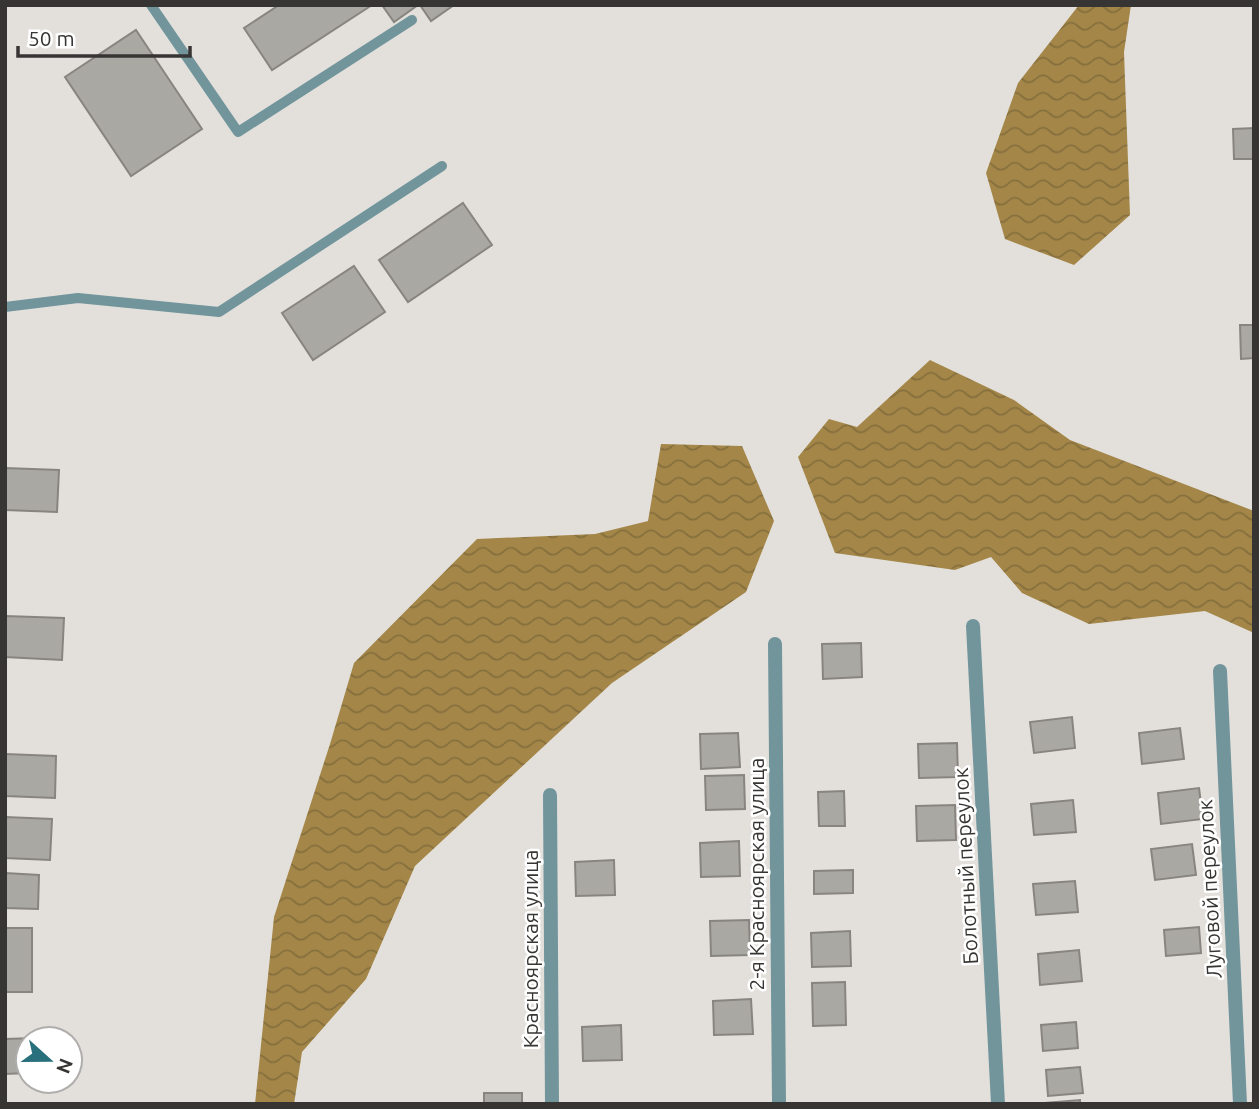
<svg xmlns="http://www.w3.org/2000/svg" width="1259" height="1109" viewBox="0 0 1259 1109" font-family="Ubuntu,sans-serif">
	<defs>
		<pattern id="water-waves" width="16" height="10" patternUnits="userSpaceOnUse" patternTransform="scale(1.75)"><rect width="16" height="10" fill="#a48748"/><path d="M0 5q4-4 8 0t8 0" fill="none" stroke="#866f3d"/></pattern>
	</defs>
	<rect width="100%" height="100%" fill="#e3e0dc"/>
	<g fill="url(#water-waves)">
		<polygon points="1079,5 1131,5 1124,52 1130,215 1074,265 1005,239 986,173 1018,83"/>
		<polygon points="930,360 1014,400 1070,440 1254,511 1254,633 1205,611 1089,624 1022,593 991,557 955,570 835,553 798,457 829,419 857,427"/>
		<polygon points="661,444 742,446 774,521 746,592 612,683 415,866 366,979 302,1052 294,1104 255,1104 274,917 330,744 354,663 477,539 595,534 648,521"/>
	</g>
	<g fill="#aaa8a3" stroke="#888581" stroke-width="2">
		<polygon points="279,5 372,5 272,70 244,28"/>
		<polygon points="382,5 418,5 394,22"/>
		<polygon points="420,5 454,5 431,21"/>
		<polygon points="136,30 202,129 131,176 65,77"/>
		<polygon points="1254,128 1254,159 1234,159 1233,129"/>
		<polygon points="463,203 492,245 408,302 379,260"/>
		<polygon points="354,266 385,312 313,360 282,313"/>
		<polygon points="1240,325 1254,325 1254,358 1241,359"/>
		<polygon points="5,468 59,470 57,512 5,510"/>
		<polygon points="5,616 64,618 62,660 5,657"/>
		<polygon points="861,643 862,677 823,679 822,644"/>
		<polygon points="1072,717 1075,748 1034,753 1030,722"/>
		<polygon points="1180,728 1184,759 1142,764 1139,733"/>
		<polygon points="738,733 740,767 701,769 700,734"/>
		<polygon points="957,743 958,777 919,778 918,744"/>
		<polygon points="5,754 56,756 55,798 5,796"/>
		<polygon points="744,775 745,809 706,810 705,776"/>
		<polygon points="1199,788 1203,819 1161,824 1158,793"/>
		<polygon points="844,791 845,826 819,826 818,792"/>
		<polygon points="1073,800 1076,832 1034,835 1031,804"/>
		<polygon points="955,805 956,840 917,841 916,806"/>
		<polygon points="5,817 52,819 50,860 5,858"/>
		<polygon points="739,841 740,876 701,877 700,843"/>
		<polygon points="1192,844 1196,875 1155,880 1151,849"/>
		<polygon points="614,860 615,895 576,896 575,862"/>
		<polygon points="853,870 853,893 814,894 814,871"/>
		<polygon points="5,873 39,875 38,909 5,908"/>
		<polygon points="1075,881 1078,912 1036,915 1033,884"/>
		<polygon points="749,920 750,955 711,956 710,921"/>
		<polygon points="1199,927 1201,953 1166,956 1164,930"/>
		<rect x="5" y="928" width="27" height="64"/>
		<polygon points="850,931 851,966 812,967 811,933"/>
		<polygon points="1079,950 1082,981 1040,985 1038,954"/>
		<polygon points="845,982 846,1025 813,1026 812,983"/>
		<polygon points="751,999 753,1034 714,1035 713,1001"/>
		<polygon points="1076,1022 1078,1048 1043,1051 1041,1025"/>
		<polygon points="621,1025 622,1060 583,1061 582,1027"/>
		<polygon points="35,1038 28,1039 28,1073 5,1074 5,1039"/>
		<polygon points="1080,1067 1083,1093 1048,1096 1046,1070"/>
		<rect x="484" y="1093" width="38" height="11"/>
		<polygon points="1080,1100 1080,1104 1045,1104 1045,1103"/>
	</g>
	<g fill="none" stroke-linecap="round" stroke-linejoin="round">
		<g stroke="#72959c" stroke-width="10">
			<polyline points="151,5 238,132 412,20"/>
			<polyline points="5,307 78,298 219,312 442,166"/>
		</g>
		<g stroke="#72959c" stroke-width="14">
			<polyline points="973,626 998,1104"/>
			<polyline points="775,644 779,1104"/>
			<polyline points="1220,671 1240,1104"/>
			<polyline points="550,795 552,1104"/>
		</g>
	</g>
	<g text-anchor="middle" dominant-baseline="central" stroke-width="5" stroke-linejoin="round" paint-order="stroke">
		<g font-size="21" fill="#363533" stroke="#fff">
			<text transform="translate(965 866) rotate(-93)">Болотный переулок</text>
			<text transform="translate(756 874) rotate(-90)">2-я Красноярская улица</text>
			<text transform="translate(1209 889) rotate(-93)">Луговой переулок</text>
			<text transform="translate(530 949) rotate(-90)">Красноярская улица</text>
		</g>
	</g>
	<rect width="1259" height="1109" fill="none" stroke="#363533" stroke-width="14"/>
	<g transform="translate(49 1060) rotate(111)"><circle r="33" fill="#ffffff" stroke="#afaead" stroke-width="2"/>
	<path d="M0-5L12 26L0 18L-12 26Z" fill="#28707c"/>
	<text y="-10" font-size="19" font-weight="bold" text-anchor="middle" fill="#363533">N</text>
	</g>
	<path d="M18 46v10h172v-10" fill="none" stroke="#363533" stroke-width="3.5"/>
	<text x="28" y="46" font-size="21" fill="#363533" stroke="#ffffff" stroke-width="5" paint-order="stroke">50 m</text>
</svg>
